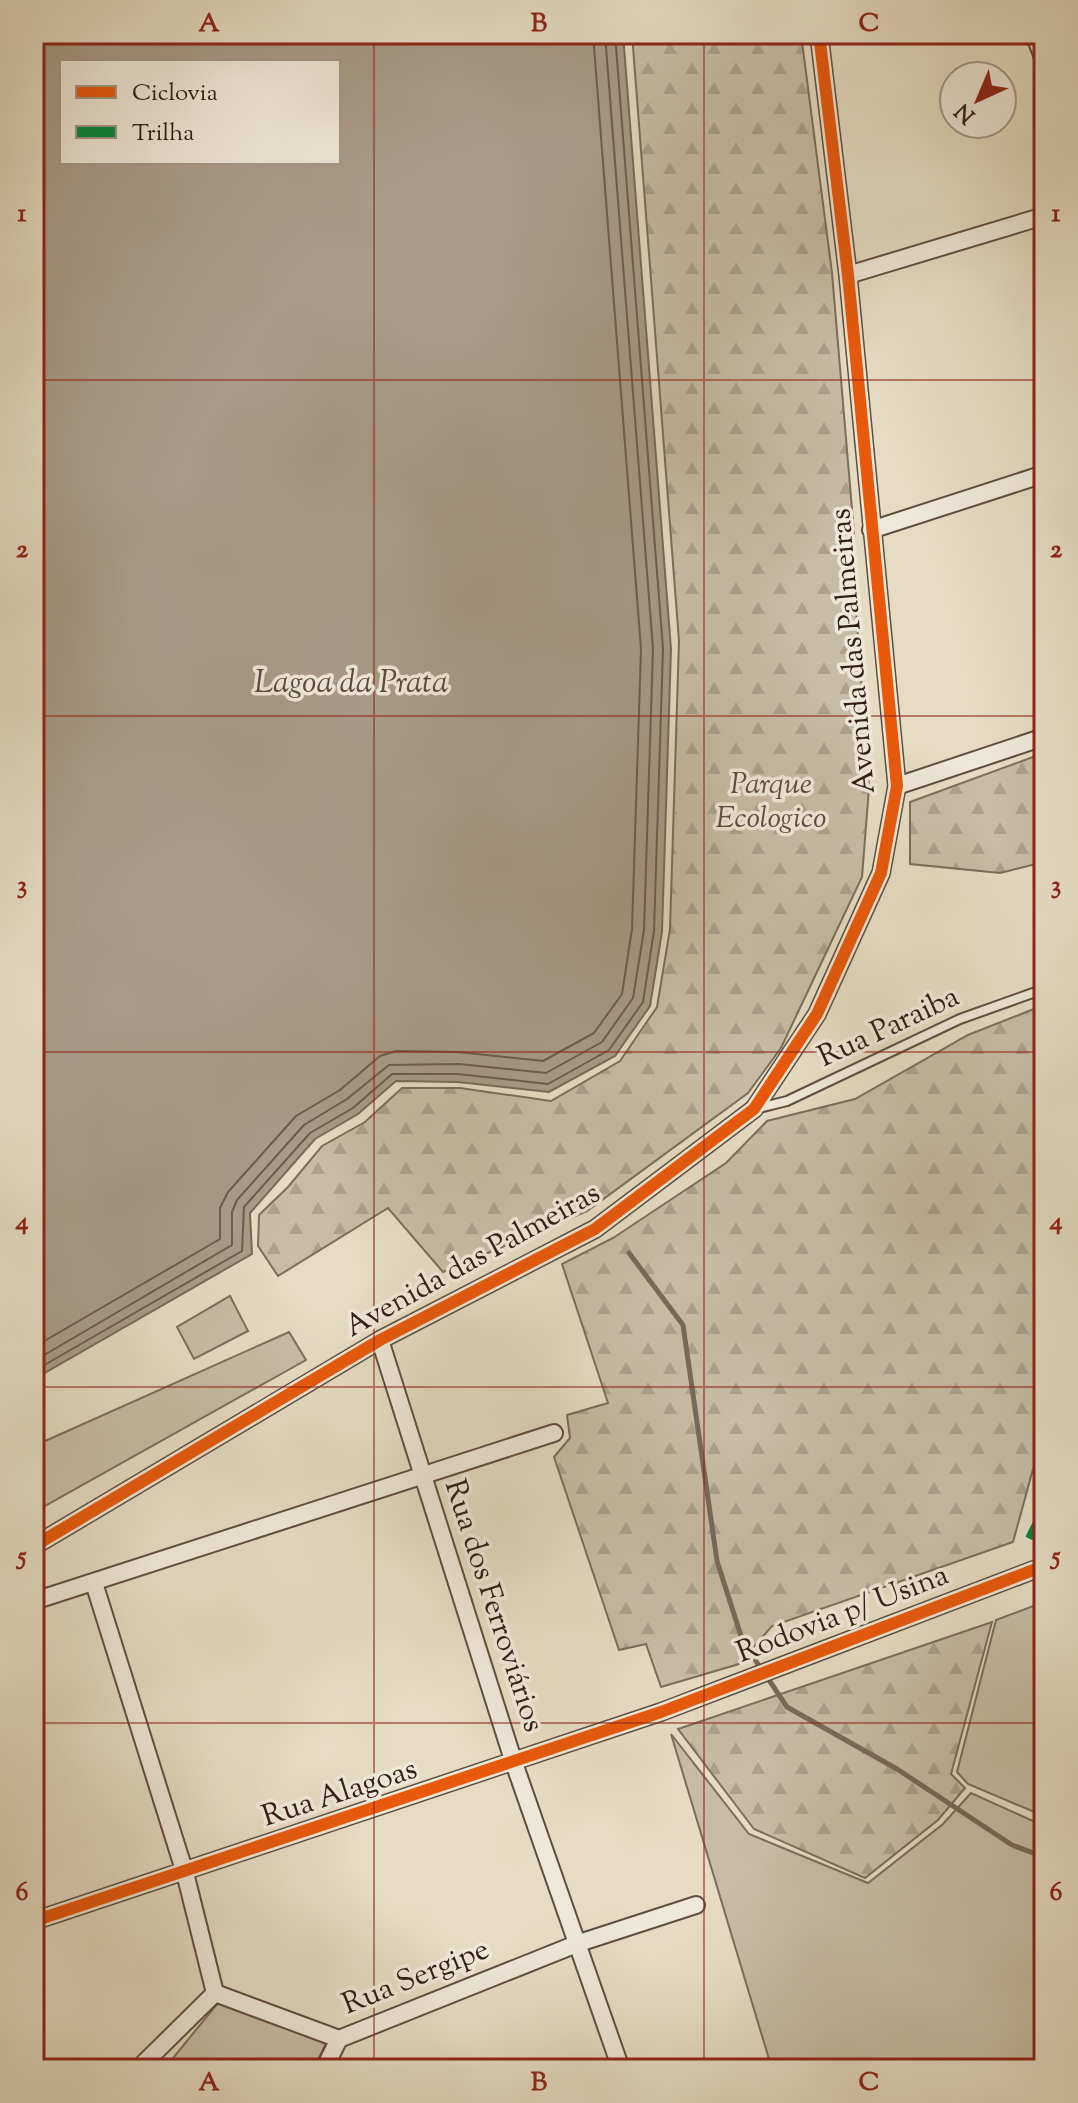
<svg xmlns="http://www.w3.org/2000/svg" width="1078" height="2103" viewBox="0 0 1078 2103" font-family="'Sorts Mill Goudy',serif">
	<defs>
		<pattern id="forest-firs" width="22" height="20" patternUnits="userSpaceOnUse" patternTransform="scale(2)"><rect width="22" height="20" fill="#c7bca5"/><path d="M5 1l3.5 6h-7zM16 11l3.5 6h-7z" fill="#aba18d"/></pattern>
	</defs>
	<rect width="100%" height="100%" fill="#e5dcc3"/>
	<filter id="stains"><feTurbulence type="fractalNoise" baseFrequency=".0025" numOctaves="4"/><feColorMatrix values="0 0 0 0 .2 0 0 0 0 .09 0 0 0 0 .02 0 0 0 .5 -.17"/></filter>
	<radialGradient id="worn" r=".72"><stop offset=".6" stop-color="#630" stop-opacity="0"/><stop offset="1" stop-color="#630" stop-opacity=".3"/></radialGradient>
	<g fill="#c7bca5" stroke="#7c6d5c" stroke-width="2">
		<polygon points="230,1296 248,1331 194,1359 177,1327"/>
		<polygon points="289,1332 306,1360 34,1512 34,1446"/>
		<polygon points="1044,1602 1044,1816 968,1784 957,1772 996,1620"/>
		<polygon points="671,1734 749,1834 868,1883 943,1824 971,1793 1044,1826 1044,2069 772,2069"/>
		<polygon points="218,2003 326,2043 314,2069 164,2069"/>
	</g>
	<g fill="url(#forest-firs)" stroke="#7c6d5c" stroke-width="2">
		<polygon points="632,34 801,34 832,273 854,533 856,610 869,788 862,877 781,1048 748,1093 587,1211 443,1272 388,1208 278,1276 258,1246 259,1215 288,1187 322,1146 365,1122 402,1088 460,1088 551,1101 620,1061 657,1007 670,929 679,641"/>
		<polygon points="1044,753 1044,862 1000,873 910,864 910,802"/>
		<polygon points="1044,1005 1044,1429 1013,1542 772,1626 739,1664 661,1687 646,1644 619,1650 554,1457 570,1438 567,1415 608,1403 562,1264 613,1238 726,1163 767,1121 855,1099 968,1035"/>
		<polygon points="992,1622 951,1774 965,1788 938,1820 865,1878 754,1829 678,1729"/>
	</g>
	<path fill="#a89b88" stroke="#79695a" stroke-width="2" fill-rule="evenodd" d="M34,34h589l48,615 -9,283 -12,74 -35,50 -66,36 -91,-10 -62,-1 -38,33 -43,25 -65,74 2,41 -218,125zM62,62h276v100h-276z"/>
	<g fill="none" stroke-linecap="round" stroke-linejoin="round">
		<g stroke="#6d5c4e" stroke-width="2">
			<polyline points="34,1347 220,1239 220,1208 228,1192 296,1116 340,1090 380,1056 396,1051 458,1052 543,1061 594,1033 622,994 632,929 641,649 593,34"/>
			<polyline points="34,1361 232,1245 232,1212 237,1200 304,1125 347,1099 389,1065 459,1064 546,1073 602,1042 633,998 644,930 653,649 605,34"/>
			<polyline points="34,1371 242,1251 244,1207 310,1133 353,1108 392,1074 458,1074 548,1084 609,1050 643,1002 654,931 663,649 615,34"/>
		</g>
		<g stroke="#79695a" stroke-width="5">
			<polyline points="629,1253 683,1325 717,1561 742,1639 761,1669"/>
			<polyline points="767,1677 787,1707 897,1769 1012,1845 1044,1857"/>
			<polyline points="1030,2069 1044,2055"/>
		</g>
		<g stroke="#5f4e40" stroke-width="12">
			<polyline id="service" points="755,1109 787,1101 960,1019 1044,989"/>
		</g>
		<g stroke="#5f4e40" stroke-width="20">
			<g id="minor">
				<polyline points="1034,34 1044,60"/>
				<polyline points="848,275 1044,216"/>
				<polyline points="871,530 1044,474"/>
				<polyline points="897,786 1044,737"/>
				<polyline points="380,1340 514,1763 621,2069"/>
				<polyline points="34,1546 380,1340 595,1229 754,1109 817,1014 881,873 897,786 848,275 819,34"/>
				<polyline points="94,1583 185,1873 215,1993"/>
				<polyline points="34,1601 554,1433"/>
				<polyline points="34,1921 661,1712 1044,1566"/>
				<polyline points="138,2069 215,1993 339,2039 579,1943 696,1905"/>
				<polyline points="324,2069 339,2039"/>
			</g>
		</g>
		<use href="#service" stroke="#eee8d8" stroke-width="8"/>
		<use href="#minor" stroke="#eee8d8" stroke-width="16"/>
		<polyline stroke="#00873e" stroke-width="10" stroke-dasharray="20 10" stroke-linecap="butt" points="1030,1539 1044,1510"/>
		<g stroke="#eee8d8" stroke-width="17">
			<g id="cycleway">
				<polyline points="34,1546 380,1340 595,1229 754,1109 817,1014 881,873 897,786 848,275 819,34"/>
				<polyline points="34,1921 661,1712 1044,1566"/>
			</g>
		</g>
		<use href="#cycleway" stroke="#e8590c" stroke-width="12"/>
	</g>
	<path fill="none" stroke="#8f2418" stroke-width="2" stroke-opacity="0.55" d="M374,34v2035M704,34v2035M34,380h1010M34,716h1010M34,1052h1010M34,1387h1010M34,1723h1010"/>
	<g text-anchor="middle" dominant-baseline="central" stroke-width="7" stroke-linejoin="round" paint-order="stroke">
		<g font-size="30" fill="#321e14" stroke="#eee8d8">
			<text transform="translate(854 651) rotate(-95)">Avenida das Palmeiras</text>
			<text transform="translate(889 1028) rotate(-25)">Rua Paraiba</text>
			<text transform="translate(473 1261) rotate(-29)">Avenida das Palmeiras</text>
			<text transform="translate(493 1606) rotate(72)">Rua dos Ferroviários</text>
			<text transform="translate(843 1615) rotate(-21)">Rodovia p/ Usina</text>
			<text transform="translate(340 1794) rotate(-18)">Rua Alagoas</text>
			<text transform="translate(416 1978) rotate(-22)">Rua Sergipe</text>
		</g>
		<g font-size="30" font-style="italic" fill="#5f4d40" stroke="#eee8d8">
			<text x="771" y="785">Parque<tspan x="771" dy="34">Ecologico</tspan></text>
		</g>
		<g font-size="32" font-style="italic" fill="#5b4a3d" stroke="#eee8d8">
			<text x="351" y="684">Lagoa da Prata</text>
		</g>
	</g>
	<rect width="1078" height="2103" fill="none" stroke="#e5dcc3" stroke-width="88"/>
	<rect x="60" y="60" width="280" height="104" fill="#eee8d8" stroke="#a3978a" stroke-width="2"/>
	<rect x="76" y="86" width="40" height="12" fill="#e8590c" stroke="#a3978a" stroke-width="2"/>
	<text x="132" y="100" font-size="24" fill="#321e14">Ciclovia</text>
	<rect x="76" y="126" width="40" height="12" fill="#00873e" stroke="#a3978a" stroke-width="2"/>
	<text x="132" y="140" font-size="24" fill="#321e14">Trilha</text>
	<g transform="translate(978 100) rotate(224)"><circle r="38" fill="#eee8d8" stroke="#a3978a" stroke-width="2"/>
	<path d="M0-6L14 30L0 20L-14 30Z" fill="#8f2418"/>
	<text y="-12" font-size="22" font-weight="bold" text-anchor="middle" fill="#321e14">N</text>
	</g>
	<rect x="44" y="44" width="990" height="2015" fill="none" stroke="#8f2418" stroke-width="3"/>
	<g font-size="26" text-anchor="middle" font-weight="bold" fill="#8f2418">
		<text x="209" y="31">A</text>
		<text x="539" y="31">B</text>
		<text x="869" y="31">C</text>
		<text x="22" y="221">1</text>
		<text x="1056" y="221">1</text>
		<text x="22" y="557">2</text>
		<text x="1056" y="557">2</text>
		<text x="22" y="893">3</text>
		<text x="1056" y="893">3</text>
		<text x="22" y="1229">4</text>
		<text x="1056" y="1229">4</text>
		<text x="22" y="1564">5</text>
		<text x="1056" y="1564">5</text>
		<text x="22" y="1900">6</text>
		<text x="1056" y="1900">6</text>
		<text x="209" y="2090">A</text>
		<text x="539" y="2090">B</text>
		<text x="869" y="2090">C</text>
	</g>
	<rect width="100%" height="100%" filter="url(#stains)"/>
	<rect width="100%" height="100%" fill="url(#worn)"/>
</svg>
